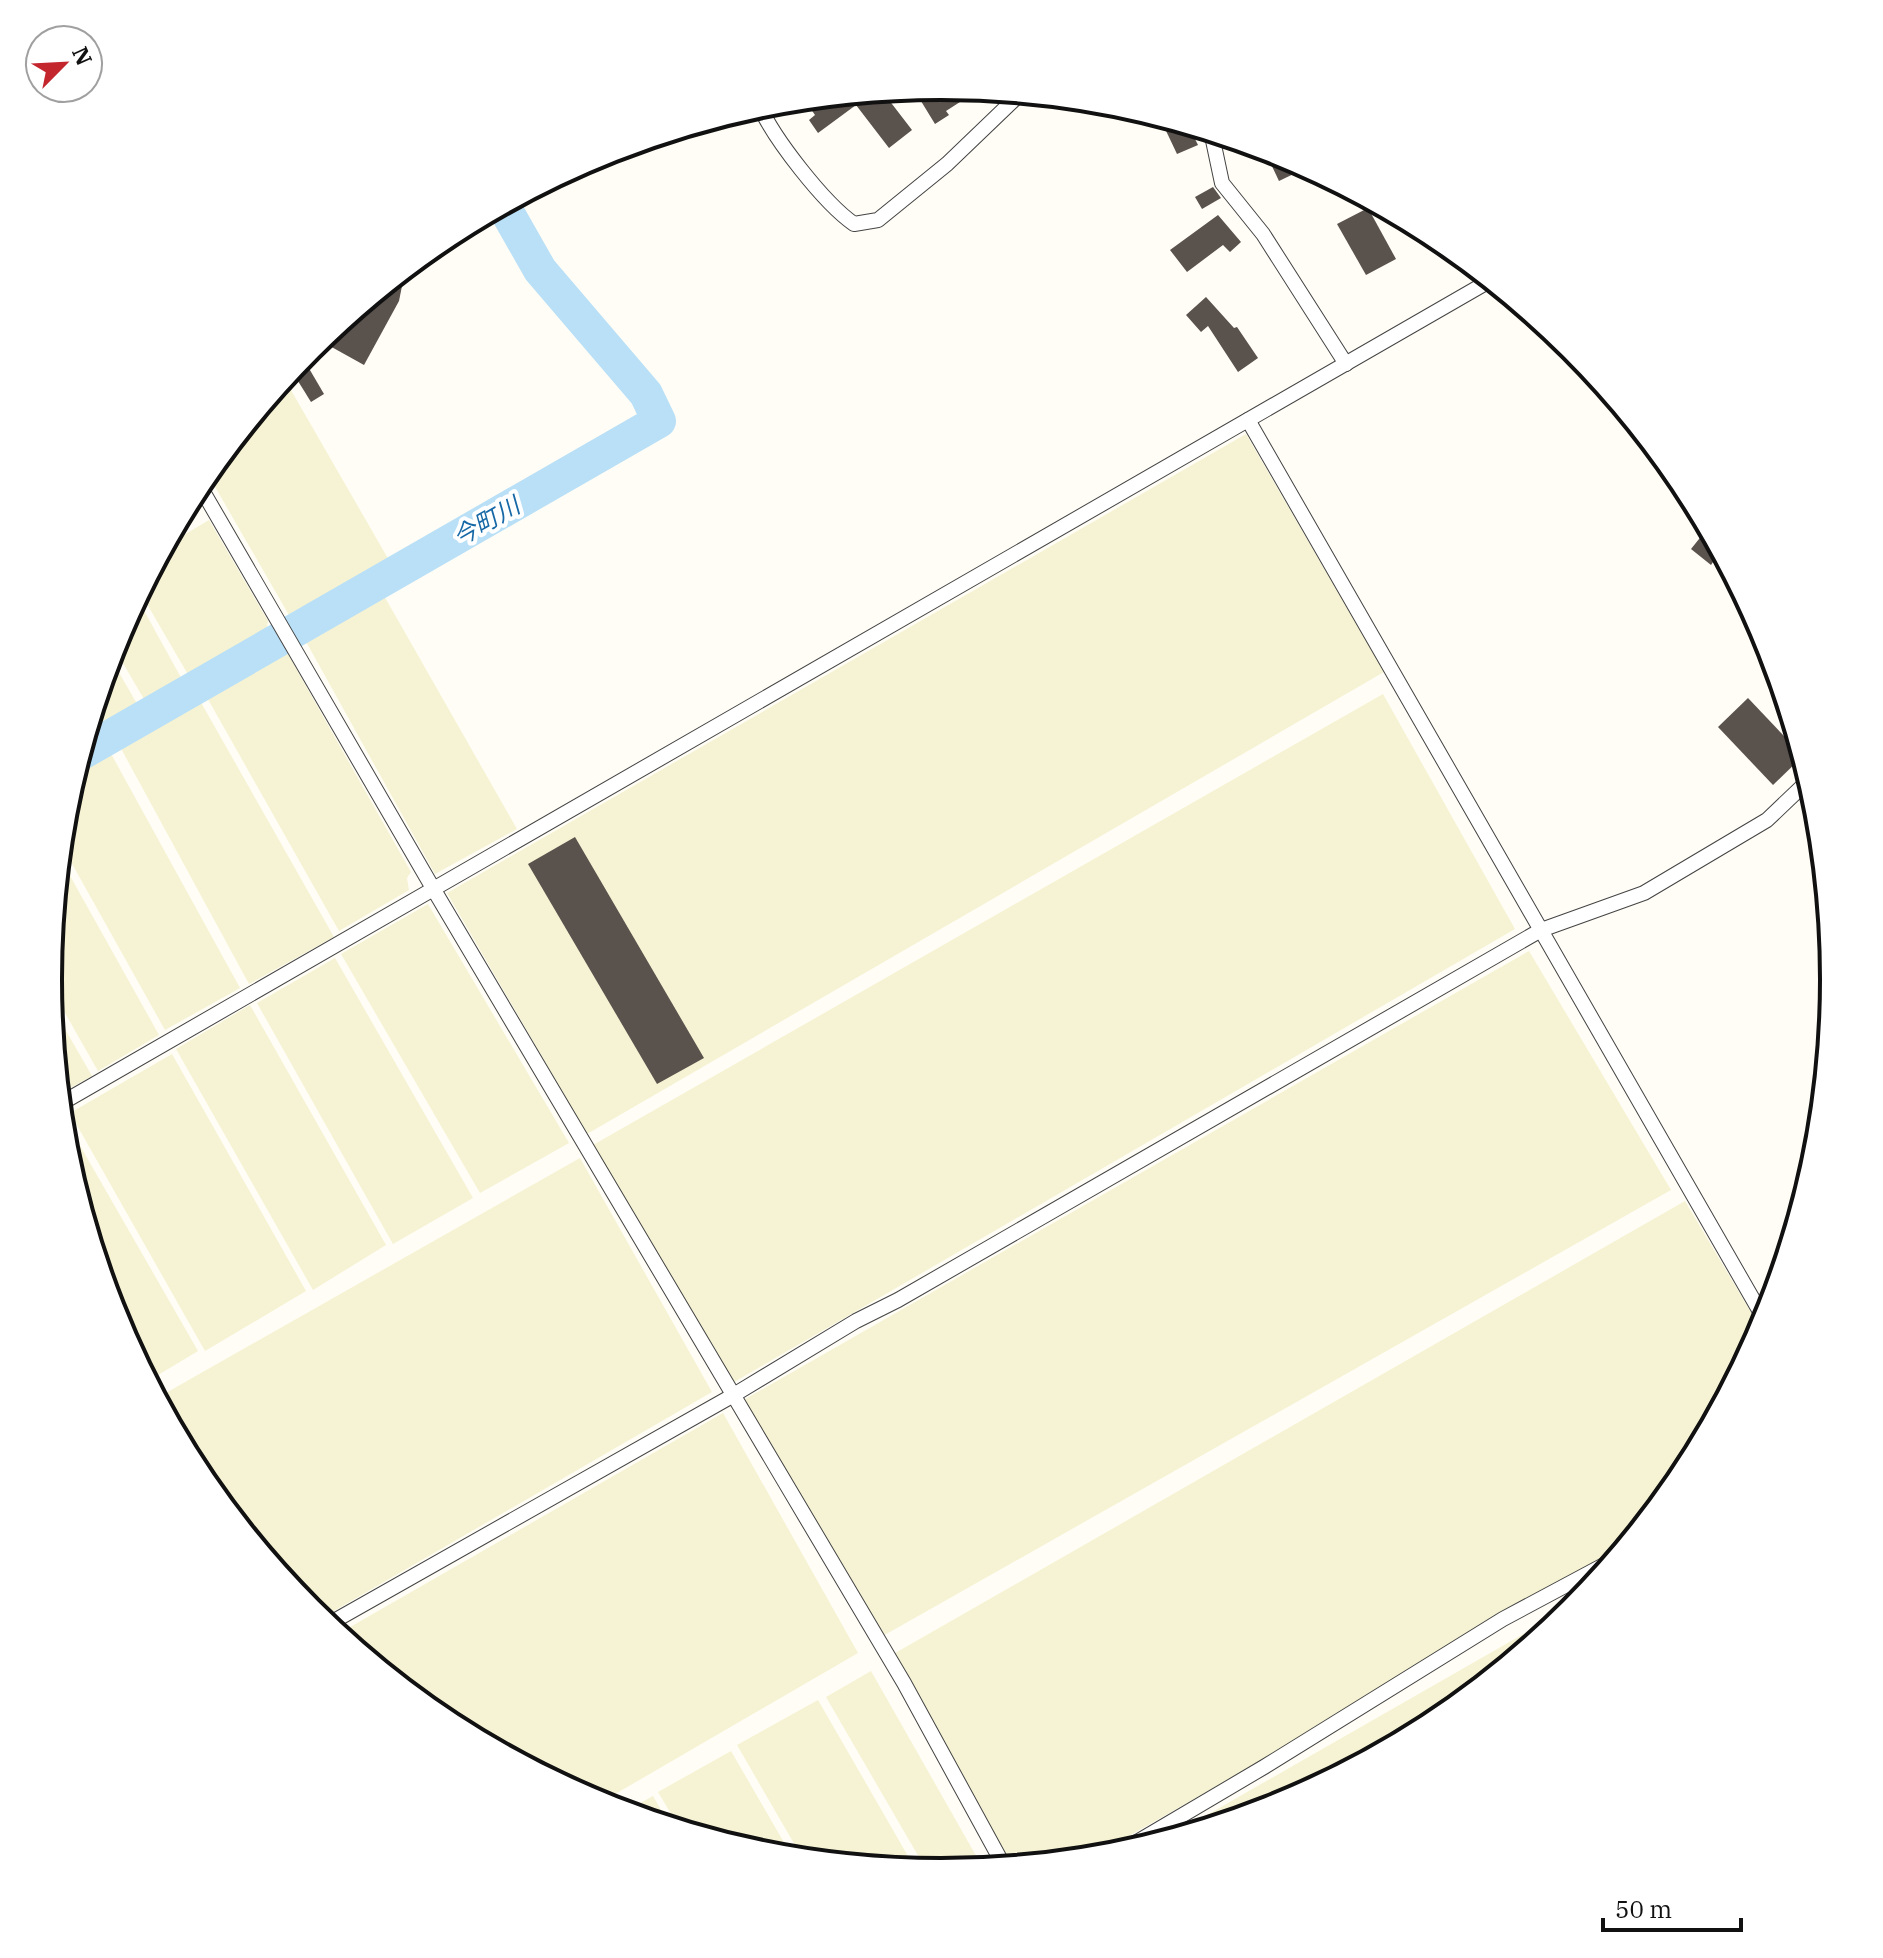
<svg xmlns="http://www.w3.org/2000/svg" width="1883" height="1958" viewBox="0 0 1883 1958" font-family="'IBM Plex Serif','Noto Sans JP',serif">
	<rect width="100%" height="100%" fill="#fffdf5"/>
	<g fill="#f6f3d4">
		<polygon points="284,378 390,562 293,622 207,473"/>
		<polygon points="1246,434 1384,672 587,1134 447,893"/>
		<polygon points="209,520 268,621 265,637 190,678 140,592 164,547"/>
		<polygon points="383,594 517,829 435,874 304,638"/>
		<polygon points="137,598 184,683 148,706 113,646"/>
		<polygon points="285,649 411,872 407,878 409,890 339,931 205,694"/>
		<polygon points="110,657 140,709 85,739"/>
		<polygon points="1383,694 1515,929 729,1385 593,1145"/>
		<polygon points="199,699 334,937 249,984 118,743"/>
		<polygon points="110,752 240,988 165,1030 61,844 65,804 76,770"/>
		<polygon points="60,858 159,1035 98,1071 48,983"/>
		<polygon points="428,904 569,1143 480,1193 341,954"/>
		<polygon points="1529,951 1671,1190 874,1641 740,1402"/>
		<polygon points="335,958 473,1198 393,1244 257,1003"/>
		<polygon points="50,1003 92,1076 59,1094"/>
		<polygon points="250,1005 386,1245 313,1290 176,1049"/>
		<polygon points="172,1054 306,1291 205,1351 70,1113"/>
		<polygon points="63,1116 198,1351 148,1381 116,1320 65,1153"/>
		<polygon points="580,1158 712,1392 320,1619 309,1610 198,1475 157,1398"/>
		<polygon points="1685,1201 1762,1331 1684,1476 1615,1560 1090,1858 1003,1866 883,1660"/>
		<polygon points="723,1413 858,1653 598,1804 445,1722 338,1634"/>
		<polygon points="1581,1601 1573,1611 1438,1722 1283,1805 1158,1843"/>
		<polygon points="871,1671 983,1868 941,1872 927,1871 826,1697"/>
		<polygon points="818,1700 916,1870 803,1859 737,1745"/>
		<polygon points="731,1751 793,1858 767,1855 680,1829 658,1792"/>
		<polygon points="653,1796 670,1826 624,1812"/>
	</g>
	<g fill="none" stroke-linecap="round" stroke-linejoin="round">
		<polyline stroke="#b9e0f7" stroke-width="34" points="80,754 659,421 646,394 540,270 503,205"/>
	</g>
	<g fill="#5a524d">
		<polygon points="942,86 950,86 960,102 946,111 949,115 935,124 913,88"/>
		<polygon points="882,91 912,130 889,148 856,105 818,133 809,120 815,115 804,99"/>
		<polygon points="1159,116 1188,125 1198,145 1177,154"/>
		<polygon points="1263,147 1284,154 1308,167 1279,181"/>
		<polygon points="1213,187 1221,198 1202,209 1195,197"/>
		<polygon points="1368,208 1396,259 1366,275 1337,224"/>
		<polygon points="1218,215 1241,242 1230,252 1223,245 1187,272 1170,250"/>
		<polygon points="395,277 402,286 399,301 364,365 319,340"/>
		<polygon points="1206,297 1234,328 1237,327 1258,358 1238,372 1208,326 1201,332 1186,315"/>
		<polygon points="307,365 324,394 311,402 293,373"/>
		<polygon points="1703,534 1719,548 1737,582 1713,562 1711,565 1691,549"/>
		<polygon points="1748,698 1803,756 1773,785 1718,727"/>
		<polygon points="575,837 704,1058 657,1084 528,864"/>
	</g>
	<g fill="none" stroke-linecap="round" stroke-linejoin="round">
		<g stroke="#444" stroke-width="16">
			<g id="minor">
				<path d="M759,105c15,34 65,98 95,119l24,-4 69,-56 74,-71"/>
				<polyline points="1211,131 1222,183 1263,234 1346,364"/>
				<polyline points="1248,420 1766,1322"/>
				<polyline points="198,483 434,890 904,1683 1004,1866"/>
				<polyline points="60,1104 1491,280"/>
				<polyline points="327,1625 732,1396 856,1321 898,1300 1541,930 1644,893 1767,820 1810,779"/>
				<polyline points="1115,1855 1264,1767 1503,1619 1617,1558"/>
			</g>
		</g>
		<use href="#minor" stroke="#fff" stroke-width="14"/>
	</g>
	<g text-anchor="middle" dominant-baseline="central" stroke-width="8" stroke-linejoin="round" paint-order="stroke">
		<g font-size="24" font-style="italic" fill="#1768a6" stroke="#fff">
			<text transform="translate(486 521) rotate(-30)">今町川</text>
		</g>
	</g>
	<path d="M0 0H1883V1958H0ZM62 979a879 879 0 1 1 1758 0a879 879 0 1 1-1758 0Z" fill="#fff" fill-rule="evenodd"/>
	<path fill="none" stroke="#111" stroke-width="4" d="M62 979a879 879 0 1 1 1758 0a879 879 0 1 1-1758 0Z"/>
	<g transform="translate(64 64) rotate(66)"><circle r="38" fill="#ffffff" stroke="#a0a0a0" stroke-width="2"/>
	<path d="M0-6L14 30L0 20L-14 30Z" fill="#c4262e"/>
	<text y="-12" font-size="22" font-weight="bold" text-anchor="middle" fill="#111111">N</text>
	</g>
	<path d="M1603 1918v12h138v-12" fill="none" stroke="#111111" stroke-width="4"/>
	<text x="1615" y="1918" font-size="24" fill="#111111" stroke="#ffffff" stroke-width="6" paint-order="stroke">50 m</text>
</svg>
